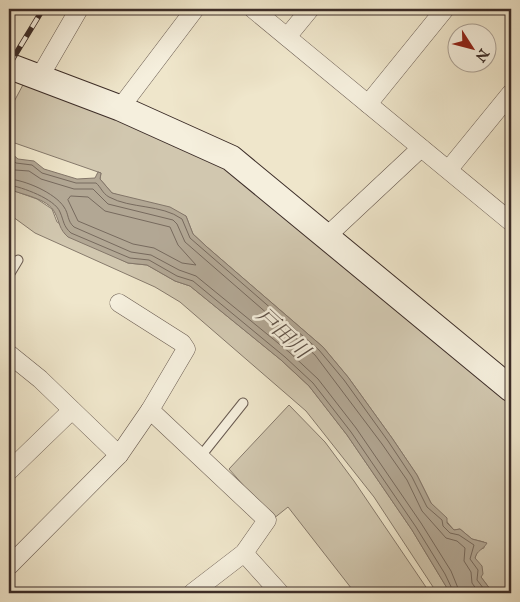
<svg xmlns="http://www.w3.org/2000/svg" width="520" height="602" viewBox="0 0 520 602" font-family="'IM FELL English','Noto Serif JP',serif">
	<rect width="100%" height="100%" fill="#efe6cb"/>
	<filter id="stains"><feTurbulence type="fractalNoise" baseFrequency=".004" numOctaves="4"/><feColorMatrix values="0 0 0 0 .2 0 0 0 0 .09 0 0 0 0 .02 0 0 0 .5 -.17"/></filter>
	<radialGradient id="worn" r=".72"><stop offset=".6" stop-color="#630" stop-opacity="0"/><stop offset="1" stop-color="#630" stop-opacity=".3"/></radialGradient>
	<g fill="#d1c7af" stroke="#867a6c">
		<polygon points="25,81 231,168 490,384 511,405 511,593 493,593 481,577 475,558 478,550 484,548 484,542 472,539 460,529 454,530 431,503 417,475 392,438 348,377 323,347 207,247 193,234 186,216 112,193 100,179 101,173 9,141 9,111"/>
		<polygon points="9,189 37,199 52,209 57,222 110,254 128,263 147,265 175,281 190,286 281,360 309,386 347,435 412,530 450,593 437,593 374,497 306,411 180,302 155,287 35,233 9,214"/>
		<polygon points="289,405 325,442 354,481 430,593 355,593 288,507 273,519 229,469"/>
	</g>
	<path fill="#b2a794" stroke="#837669" d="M9,147l1,5 8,7 16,2 10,8 33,10 18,-1 3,-6 3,1 -1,6 12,14 58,14 16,9 7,18 14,13 116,100 25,30 44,61 25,37 14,28 16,15v5l7,7 6,-1 12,10 15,4c-4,7 -10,7 -12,15l7,8 1,8 -2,3 12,16h-43l-38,-63 -65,-95 -38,-49 -28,-26 -91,-74 -15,-5 -28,-16 -19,-2 -60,-26c-9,-8 -8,-14 -13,-24 -7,-15 -33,-18 -46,-24z"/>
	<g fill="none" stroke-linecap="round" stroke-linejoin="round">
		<g stroke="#776a5e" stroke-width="1">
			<path d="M9,157l7,6 16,2 10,8 34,10h20c5,4 6,10 13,14 22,12 52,7 73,22l8,19 129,112 25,30 44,61 24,36 15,30 15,13 1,6 7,7 9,2 15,10 -4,14 8,11 -1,10 10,13"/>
			<polyline points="9,166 15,170 29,171 41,179 74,189 93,189 108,204 173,220 177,224 185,242 315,355 382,444 407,480 422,511 446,538 457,541 465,548 464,561 471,572 472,583 479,593"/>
			<path d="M9,179c16,1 46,14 55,28 5,7 3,14 10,20l57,25 20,3 28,15 17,6 93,76 29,27 38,49 65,95 30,48 9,22"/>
			<path d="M9,185c13,2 46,14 51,27 4,9 3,14 11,21l59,25 19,2 28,16 16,5 92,76 28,26 38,49 65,95 29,47 9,19"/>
			<polygon points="71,196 88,197 105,211 170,227 178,245 196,265 182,263 154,248 133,244 78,221 68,200"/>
		</g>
		<g stroke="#695b51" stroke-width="11">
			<g id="lane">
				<polyline points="9,275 18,260"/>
				<polyline points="200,457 243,403"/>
			</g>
		</g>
		<g stroke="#695b51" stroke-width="19">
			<g id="street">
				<polyline points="253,9 511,222"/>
				<polyline points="287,37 310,9"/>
				<polyline points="39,78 79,9"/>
				<polyline points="368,104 445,9"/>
				<polyline points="120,108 195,9"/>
				<polyline points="449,169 511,93"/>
				<polyline points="327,236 421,148"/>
				<polyline points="119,303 182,343 186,349 150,410"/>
				<polyline points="9,354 40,379 119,455 150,410 267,520 244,553 192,593"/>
				<polyline points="9,471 72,410"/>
				<polyline points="244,553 280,593"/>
				<polyline points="9,566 119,455"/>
			</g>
		</g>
		<g stroke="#3c2d28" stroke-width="27">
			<polyline id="secondary" points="9,66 120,108 231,158 511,389"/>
		</g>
		<use href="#lane" stroke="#f5efdd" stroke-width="9"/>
		<use href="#street" stroke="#f5efdd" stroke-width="18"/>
		<use href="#secondary" stroke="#f5efdd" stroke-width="25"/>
		<g stroke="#3c2d28" stroke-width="5.5">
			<polyline id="rail" points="9,65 43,9"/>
		</g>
		<use href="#rail" stroke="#f5efdd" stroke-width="4" stroke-dasharray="11" stroke-linecap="butt"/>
	</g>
	<g text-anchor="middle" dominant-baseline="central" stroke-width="5" stroke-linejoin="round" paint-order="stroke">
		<g font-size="21" font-style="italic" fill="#5f5248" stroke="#f5efdd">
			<text transform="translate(282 334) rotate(43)">戸田川</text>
		</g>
	</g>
	<rect width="520" height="602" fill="none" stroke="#efe6cb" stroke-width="30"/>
	<rect x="10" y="10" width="500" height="582" fill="none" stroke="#3c2d28" stroke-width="2.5"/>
	<rect x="15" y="15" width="490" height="572" fill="none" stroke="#3c2d28"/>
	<g transform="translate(472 48) rotate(126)"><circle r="24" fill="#f5efdd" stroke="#aba195"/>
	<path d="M0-4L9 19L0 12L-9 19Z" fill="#8f2418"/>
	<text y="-8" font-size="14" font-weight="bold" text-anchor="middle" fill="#3c2d28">N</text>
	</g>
	<rect width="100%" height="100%" filter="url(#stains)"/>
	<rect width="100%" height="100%" fill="url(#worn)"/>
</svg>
